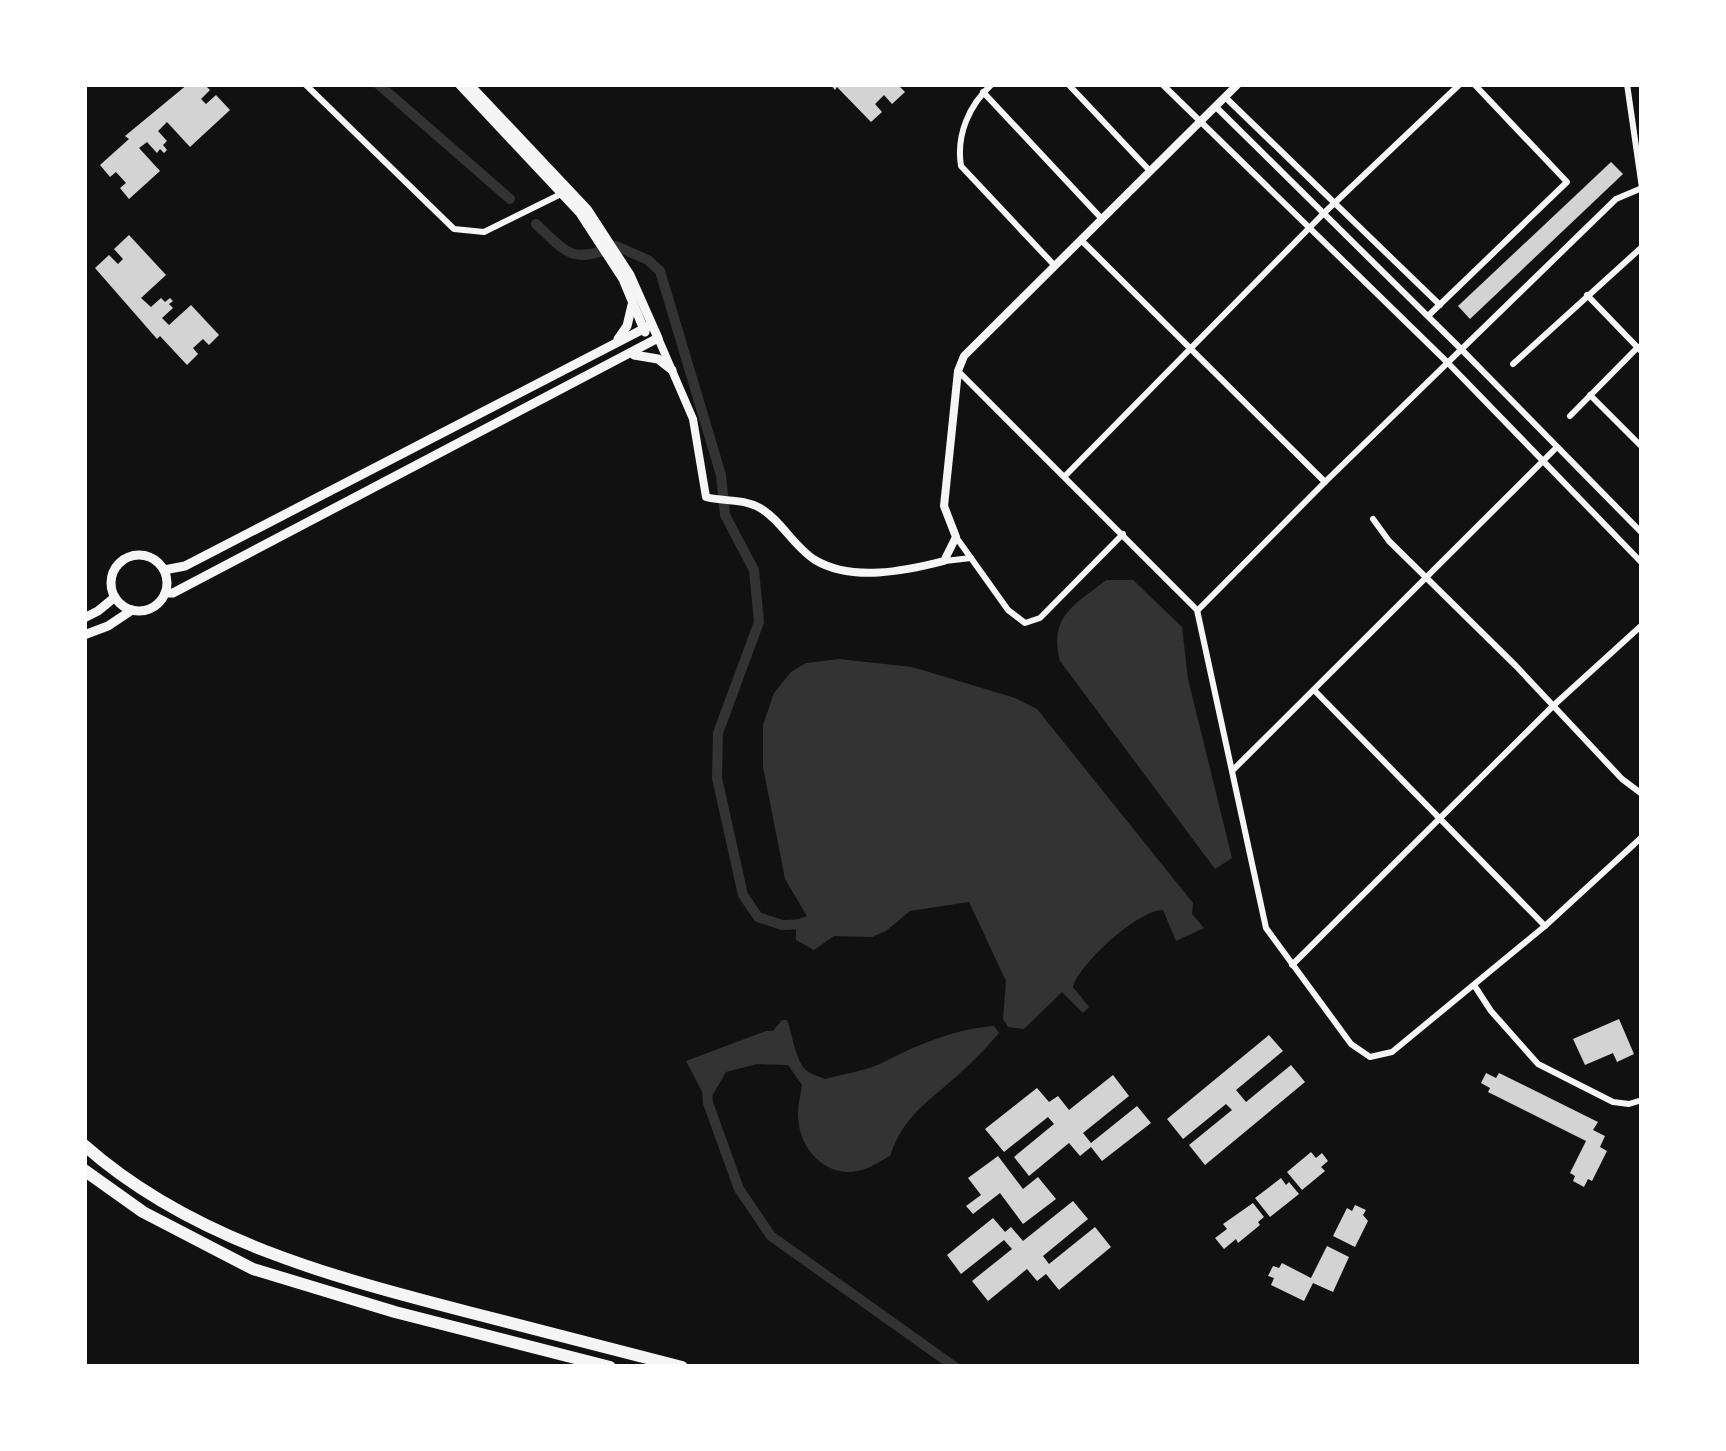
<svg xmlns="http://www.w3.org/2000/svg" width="1726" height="1451" viewBox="0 0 1726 1451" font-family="'Alegreya Sans',sans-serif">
	<rect width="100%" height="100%" fill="#111"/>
	<g fill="#333">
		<path d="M1106,580h27l49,47 6,52 44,179 -17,11 -155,-208c-12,-45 15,-56 46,-81z"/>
		<path d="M839,659l73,8 103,31 22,11 156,194 -1,11 12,14 -28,13 -13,-31c-25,0 -83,53 -90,77l16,20 -6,6 -21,-21 -38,37 -16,-2 -5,-8 3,-38 -37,-79 -59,9 -24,20 -14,6 -38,-1 -20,14 -18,-10v-20l11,-4 -22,-37 -22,-112v-42l11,-32 17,-21 15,-9z"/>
		<path d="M782,1020h5c5,13 9,42 19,50 5,5 13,6 19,9 18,-5 40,-8 57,-16 35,-18 72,-34 112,-37l5,7c-13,15 -26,29 -41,42 -30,27 -54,40 -68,81 -8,4 -16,10 -25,13 -37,13 -68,-20 -67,-56 0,-9 3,-19 4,-28l-14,-20 -31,-1 -31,8 -18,31 -22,-42 80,-30h7z"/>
	</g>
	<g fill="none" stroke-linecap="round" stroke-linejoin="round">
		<g stroke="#333" stroke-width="10">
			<polyline points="378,84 510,199"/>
			<path d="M536,224c32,30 36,40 80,22l32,14 12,11 61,204 4,40 29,55 5,52 -41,111 -1,45 26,117 15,22 24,8 26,-1"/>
			<polyline points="707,1091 708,1103 739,1189 771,1236 955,1367"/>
		</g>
	</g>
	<g fill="#d3d3d3">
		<polygon points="188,84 204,84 210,90 201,99 206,104 216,95 230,110 190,147 167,122 158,131 167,141 163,145 167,150 164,153 160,149 157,153 147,142 139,148 160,171 129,199 120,188 126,183 116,172 110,177 100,165 129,139 125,136"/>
		<polygon points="830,84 897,84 905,92 892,104 884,95 875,104 882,112 871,122 837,87 835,90"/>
		<polygon points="1611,162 1623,174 1470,319 1458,306"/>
		<polygon points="129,235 166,275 141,298 151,307 161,298 165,302 170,298 173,301 169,304 173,308 162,318 169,325 191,305 219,335 209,345 203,339 193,348 198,354 187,365 160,336 157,339 95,268 109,255 118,264 123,259 114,249"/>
		<polygon points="1619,1019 1634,1054 1617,1062 1613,1053 1585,1065 1573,1039"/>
		<polygon points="1269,1035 1283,1051 1236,1090 1246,1102 1291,1065 1305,1082 1205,1165 1189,1145 1232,1110 1226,1104 1183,1139 1167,1119"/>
		<polygon points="1486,1073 1496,1078 1499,1073 1598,1122 1593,1130 1605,1136 1600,1147 1607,1151 1592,1181 1588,1179 1584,1187 1573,1181 1575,1176 1570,1173 1586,1141 1488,1092 1490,1088 1481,1083"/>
		<polygon points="1113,1075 1129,1096 1083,1133 1091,1143 1137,1106 1151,1123 1102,1161 1091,1147 1080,1156 1069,1143 1029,1176 1014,1157 1054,1124 1048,1117 1004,1152 985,1129 1037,1088 1049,1102 1058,1096 1069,1110"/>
		<polygon points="1311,1152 1316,1158 1322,1153 1328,1161 1321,1167 1325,1171 1302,1190 1287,1172"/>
		<polygon points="998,1156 1023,1189 1038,1177 1056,1199 1023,1224 1000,1193 973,1214 966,1206 981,1195 968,1178"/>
		<polygon points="1281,1178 1286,1185 1289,1182 1299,1194 1270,1217 1255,1198"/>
		<polygon points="1073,1201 1088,1219 1043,1256 1049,1264 1095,1227 1111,1247 1059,1290 1046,1274 1037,1281 1027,1269 988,1301 972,1281 1012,1249 1004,1240 961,1274 947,1255 993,1218 1005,1232 1011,1227 1023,1241"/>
		<polygon points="1253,1203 1264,1217 1258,1222 1260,1225 1238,1243 1236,1239 1224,1249 1215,1238 1227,1229 1223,1224"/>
		<polygon points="1355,1205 1366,1210 1363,1215 1368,1221 1355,1247 1333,1236 1347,1208 1352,1211"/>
		<polygon points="1327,1246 1349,1257 1333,1292 1313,1283 1304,1301 1271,1285 1274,1278 1268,1276 1273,1266 1279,1268 1282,1263 1311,1278"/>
	</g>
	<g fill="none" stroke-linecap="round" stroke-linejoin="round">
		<g stroke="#f5f5f5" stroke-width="6">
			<polyline points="305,84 454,229 484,232 563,193"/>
			<path d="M992,84c-23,21 -36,51 -31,82l94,100"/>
			<polyline points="1068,84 1150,171"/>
			<polyline points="1162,84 1447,362 1642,563"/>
			<polyline points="1627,84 1642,188"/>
			<polyline points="983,92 1102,219"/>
			<polyline points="1225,97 1440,305"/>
			<polyline points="1216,107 1461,349 1642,533"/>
			<polyline points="1081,240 1325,482"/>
			<polyline points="1587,295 1642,352"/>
			<polyline points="1428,316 1567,182 1474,84"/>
			<polyline points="1513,364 1642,247"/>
			<polyline points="958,371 1197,610 1266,928 1351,1044 1370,1057 1392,1052 1545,926 1642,837"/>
			<polyline points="1590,395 1642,447"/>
			<polyline points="1570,416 1638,347"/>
			<polyline points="1065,476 1324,213 1460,84"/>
			<polyline points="1373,519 1389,541 1516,666 1622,779 1642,794"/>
			<polyline points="956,537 1008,610 1025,623 1040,618 1123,534"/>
			<polyline points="945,561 971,558"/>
			<polyline points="1198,610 1325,482 1616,199 1642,188"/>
			<polyline points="1314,690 1545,926"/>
			<polyline points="1233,770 1557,447"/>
			<polyline points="1292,965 1554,705 1642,625"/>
			<polyline points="1474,985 1491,1011 1538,1064 1613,1102 1629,1104 1642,1100"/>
		</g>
		<path stroke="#f5f5f5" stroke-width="8" d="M658,338l35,81 13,78c17,5 37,1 54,11 21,12 34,39 55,52 37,22 90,11 129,1l12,-24 -12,-31 14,-135 6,-15 274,-272"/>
		<g stroke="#f5f5f5" stroke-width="9">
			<polyline points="459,84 580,213 623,279 645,332"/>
			<polyline points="618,339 627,326 632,305"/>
			<polyline points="634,355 658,359 672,370"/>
			<circle cx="139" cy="583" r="28"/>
			<polyline points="164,570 185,566 651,325"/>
			<polyline points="165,593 173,593 658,338 630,275 587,209 469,84"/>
			<polyline points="84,618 98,611 115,597"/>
			<polyline points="84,635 108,626 132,610"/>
		</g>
		<g stroke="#f5f5f5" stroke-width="12">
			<path d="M84,1145c107,95 249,132 384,167 72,18 143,37 214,55"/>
			<polyline points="84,1170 143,1212 253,1269 395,1312 610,1367"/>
		</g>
	</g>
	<rect width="1726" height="1451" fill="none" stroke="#ffffff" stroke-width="174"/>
</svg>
